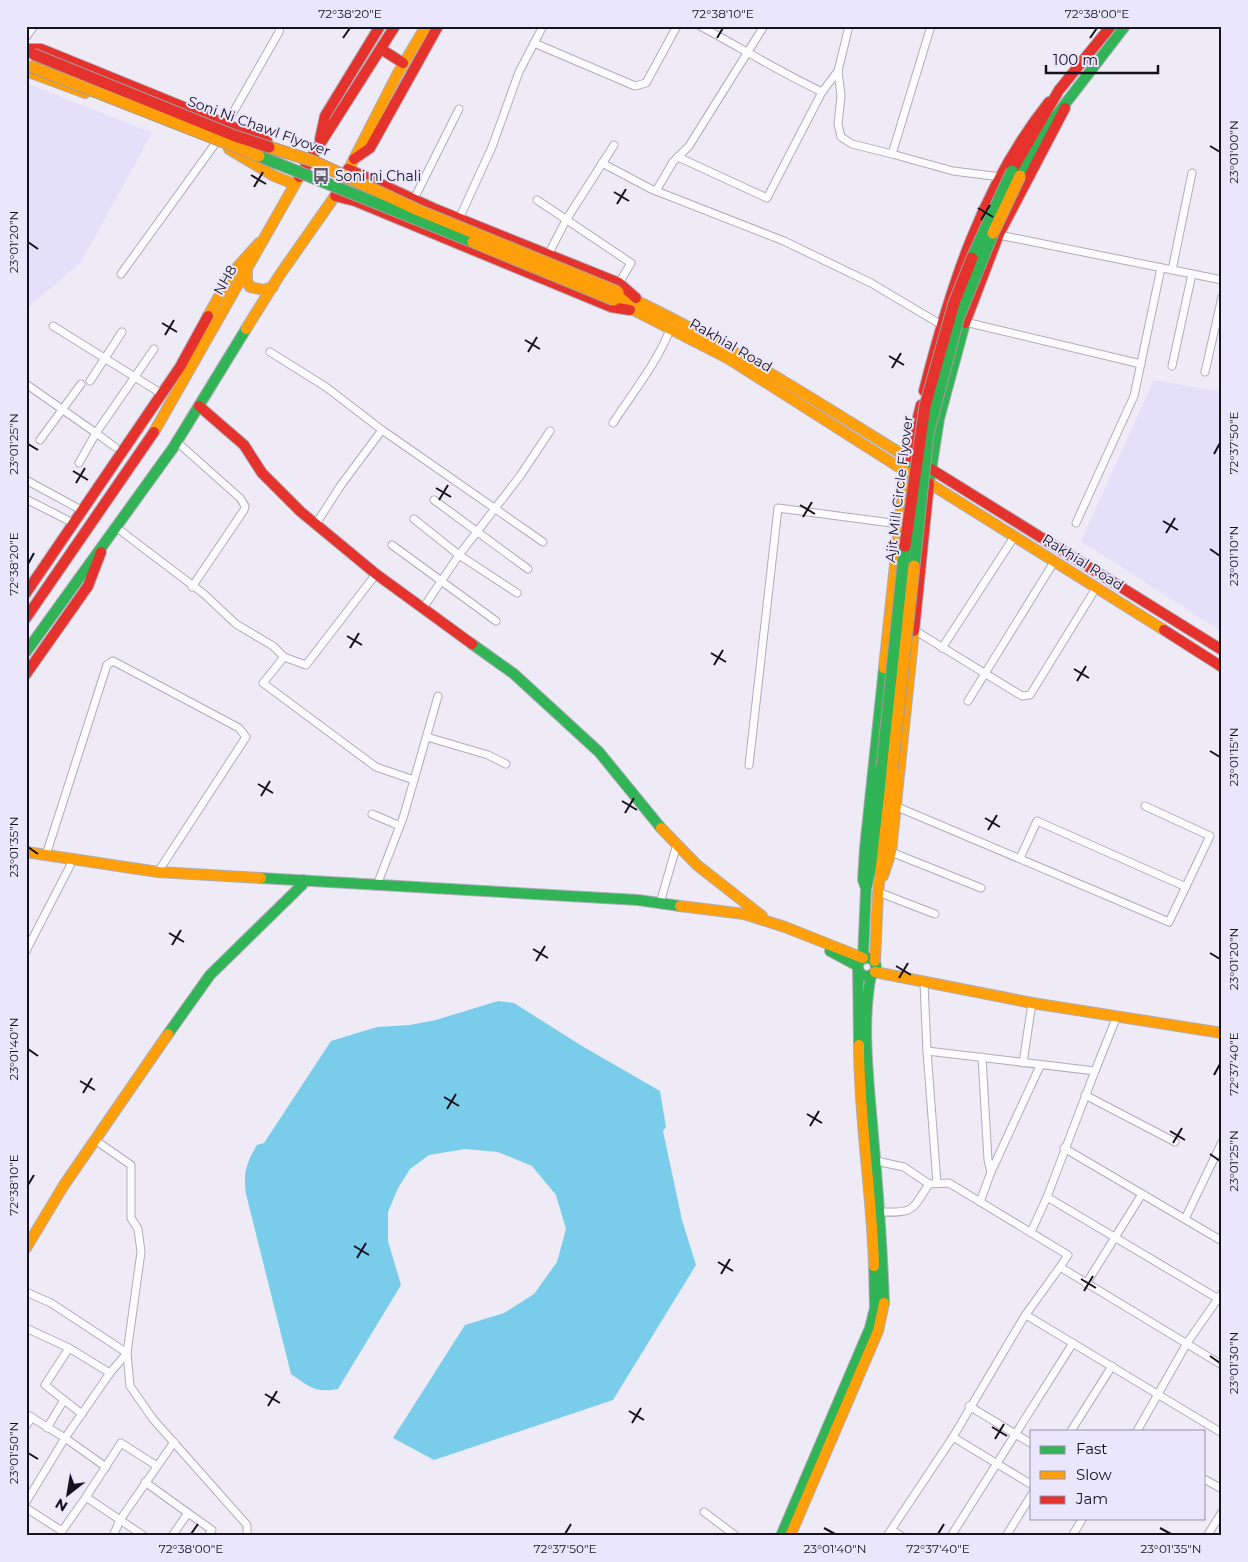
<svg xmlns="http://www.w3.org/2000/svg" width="1248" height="1562" viewBox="0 0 1248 1562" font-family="Montserrat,sans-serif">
	<rect width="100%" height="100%" fill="#eeebf7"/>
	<g fill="#e5e0f9">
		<polygon points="26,83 152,133 81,262 26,309"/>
		<polygon points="1154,380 1222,392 1222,632 1081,541"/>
	</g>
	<path fill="#7acceb" d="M498,1001l16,2 68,43 78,45 6,36 -3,4 19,89 14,45 -83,135 -179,60 -41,-22 72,-113 39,-12 30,-19 23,-32 9,-33 -10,-34 -24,-29 -34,-14 -33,-3 -36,6 -19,14 -12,19 -10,24v29l13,44 -63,104c-23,4 -28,-2 -47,-15l-45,-180c-3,-20 0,-31 11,-49l7,-2 67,-102 46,-14 33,-2 26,-5z"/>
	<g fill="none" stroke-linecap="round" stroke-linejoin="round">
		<g stroke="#afadb9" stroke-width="9">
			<g id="street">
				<path d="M700,26c41,22 80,46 122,66"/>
				<polyline points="849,26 838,71 841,96 838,124 841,137 852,144 892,154"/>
				<polyline points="931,26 892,154 953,171 1001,177"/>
				<polyline points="26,37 34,26"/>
				<polyline points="534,43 635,86 646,83 677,26"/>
				<polyline points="226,125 279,32 280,26"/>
				<polyline points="678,157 767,198 822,92 838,71"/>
				<polyline points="602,163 651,189 784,241 871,283 940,324"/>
				<polyline points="656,191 673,162 689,146 764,26"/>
				<polyline points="414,199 459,109"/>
				<polyline points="537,200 631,263 619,283"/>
				<polyline points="459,219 492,147 519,72 543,26"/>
				<polyline points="999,235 1222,280"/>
				<polyline points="548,255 566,220 614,145"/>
				<polyline points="1172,270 1192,173"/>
				<polyline points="121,274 215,144"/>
				<polyline points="965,322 1141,364"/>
				<polyline points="53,326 162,394"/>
				<polyline points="270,352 326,387 382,430 543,542"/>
				<polyline points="1172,366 1192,274"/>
				<polyline points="1205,372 1222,297"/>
				<polyline points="90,381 122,332"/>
				<polyline points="26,384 96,433 79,463"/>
				<path d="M613,423c20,-31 45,-61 58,-96"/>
				<polyline points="40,440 81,384"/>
				<polyline points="177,442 240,498 245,506 244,510 192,587"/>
				<polyline points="115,447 96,433 154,349"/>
				<polyline points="26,480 83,511"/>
				<polyline points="26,499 75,524"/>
				<polyline points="434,500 528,569"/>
				<polyline points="414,519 459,555 517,593"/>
				<polyline points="1076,523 1134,396 1161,268"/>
				<polyline points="316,524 341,485 382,430"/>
				<polyline points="117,528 204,594 236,624 273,646 284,657 263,683 376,767 414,780 403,818 377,885"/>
				<polyline points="392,545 496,621"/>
				<polyline points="423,608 459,555 520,476 550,431"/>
				<polyline points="914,630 1022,696 1030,695 1096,588"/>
				<polyline points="942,648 1014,537"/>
				<polyline points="284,657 306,665 376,574"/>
				<polyline points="968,701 1054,562"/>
				<polyline points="427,737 488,755 506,764"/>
				<polyline points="749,765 778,508 899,524"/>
				<polyline points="414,780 438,696"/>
				<polyline points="895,806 1169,922 1210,836 1145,806"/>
				<polyline points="372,814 400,826"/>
				<polyline points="891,852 981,888"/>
				<polyline points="46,855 107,665 113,661 239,728 246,737 158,872"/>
				<polyline points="1020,858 1037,821 1186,887"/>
				<polyline points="878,892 935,914"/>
				<polyline points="660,903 677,844"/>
				<polyline points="26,951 70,866"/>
				<polyline points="924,983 927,1051"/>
				<polyline points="1023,1063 1032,1003"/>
				<polyline points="1095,1071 1117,1016"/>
				<polyline points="1085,1095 1175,1142"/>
				<polyline points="1064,1148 1222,1241"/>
				<polyline points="876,1161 904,1167 929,1184 949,1183 1068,1255 1060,1267 1222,1365"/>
				<polyline points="991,1172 1040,1066"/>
				<polyline points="937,1183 927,1051 1095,1071 1047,1197 1031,1232"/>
				<polyline points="1047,1197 1222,1301"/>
				<polyline points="980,1202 991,1172 988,1160 982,1057"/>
				<path d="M880,1212c35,1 31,-1 49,-28"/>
				<polyline points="1185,1219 1222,1142"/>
				<polyline points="1086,1284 1142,1194"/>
				<polyline points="26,1292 51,1303 127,1353 130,1386 153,1419 247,1525 247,1536"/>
				<polyline points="1026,1315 1222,1433"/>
				<polyline points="26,1328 69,1348 110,1373"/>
				<polyline points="64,1400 82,1414"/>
				<polyline points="969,1406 1032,1444"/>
				<polyline points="26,1414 65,1438 110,1373 127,1353 141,1252 138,1229 131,1218 131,1165 95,1140"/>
				<polyline points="26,1426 32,1417"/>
				<polyline points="47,1428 64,1400 45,1385 69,1348"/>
				<polyline points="1071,1431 1112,1366"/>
				<polyline points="1137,1431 1187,1343 1222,1293"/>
				<polyline points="1204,1479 1222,1489"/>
				<polyline points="145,1482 188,1513"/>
				<polyline points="1032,1485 953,1437 1024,1317 1060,1267"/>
				<polyline points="86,1497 121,1443 157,1466"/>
				<polyline points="26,1502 65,1438 106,1467"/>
				<polyline points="26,1508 62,1531 86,1497 144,1536"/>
				<polyline points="704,1512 736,1536"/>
				<polyline points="892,1530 901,1536"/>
				<polyline points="113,1536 120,1520 174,1442"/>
				<polyline points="172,1536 188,1513 212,1530 208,1536"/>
				<polyline points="887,1536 953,1437"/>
				<polyline points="951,1536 1073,1343"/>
				<polyline points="1006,1536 1032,1494"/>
				<polyline points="1072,1536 1083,1518"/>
				<polyline points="1207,1536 1222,1512"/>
			</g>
		</g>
		<g stroke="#afadb9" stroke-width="12">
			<g id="fast">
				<polyline points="1020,176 1055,117 1125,26"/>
				<polyline points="914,461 908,458 905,471 929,483 939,419 965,323"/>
				<polyline points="472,644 514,674 599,752 661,828"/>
				<polyline points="26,652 173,448 246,329"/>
				<polyline points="261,878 638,900 680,906"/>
				<polyline points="866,888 863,880 865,848 884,668"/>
				<polyline points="830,951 858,966"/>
				<circle cx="867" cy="967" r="9"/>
				<polyline points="863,958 866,889 874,855 882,767"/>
				<polyline points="858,969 859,1045"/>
				<path d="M871,975c-10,48 -2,111 2,160 5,56 9,112 11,168"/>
				<polyline points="168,1034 210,975 302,885 303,880"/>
				<polyline points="781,1536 870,1328 875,1308 874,1266"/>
			</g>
		</g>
		<g stroke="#afadb9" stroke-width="12">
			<g id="slow">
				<polyline points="26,71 85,93"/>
				<polyline points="229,149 274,176 294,184"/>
				<polyline points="247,271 247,281 250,287 264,290 273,287"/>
				<path d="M618,292c102,47 195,107 290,166"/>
				<polyline points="614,300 729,359 905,471"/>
				<polyline points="208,316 232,273 259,243"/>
				<polyline points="246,329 279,276 335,196 398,73 426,26"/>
				<polyline points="154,432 299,177"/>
				<polyline points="929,483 1164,630"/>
				<polyline points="884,668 905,471"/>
				<polyline points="661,828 697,865 762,916"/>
				<polyline points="26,852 158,872 261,878"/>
				<polyline points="883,876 891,852 914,631"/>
				<polyline points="680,906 744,914 785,927 863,958"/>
				<polyline points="875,961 878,892 892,770"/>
				<polyline points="875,972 1032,1003 1222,1033"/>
				<path d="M859,1045c0,74 13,147 15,221"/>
				<polyline points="26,1248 64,1185 168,1034"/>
				<polyline points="790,1536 878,1331 884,1303"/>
			</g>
		</g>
		<g stroke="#afadb9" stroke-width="12">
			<g id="jam">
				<polyline points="26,49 41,49 267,141"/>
				<polyline points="381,49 403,63"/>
				<polyline points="320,139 325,116 380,26"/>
				<polyline points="354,159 370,148 438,26"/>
				<polyline points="348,169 435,209 619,283 636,298"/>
				<polyline points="1012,171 1059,90 1111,26"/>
				<polyline points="299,177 395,26"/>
				<polyline points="335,196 355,201 611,307 630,310"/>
				<polyline points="965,323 999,234 1065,108"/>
				<path d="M924,391c26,-103 58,-205 125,-289"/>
				<polyline points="199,406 244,445 262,473 301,512 376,574 472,644"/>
				<polyline points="908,458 921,405"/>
				<polyline points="931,469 1222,650"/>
				<polyline points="26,593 180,367 208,316"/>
				<polyline points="26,618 154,432"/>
				<polyline points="1164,630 1222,667"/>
				<polyline points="914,631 929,483"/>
				<polyline points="26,674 88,586 101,552"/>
			</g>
		</g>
		<use href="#street" stroke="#fcfcfe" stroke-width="7"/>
		<use href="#fast" stroke="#30b455" stroke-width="10"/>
		<use href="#slow" stroke="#ff9f0a" stroke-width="10"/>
		<use href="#jam" stroke="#e5322d" stroke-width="10"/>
		<g stroke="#a79c99" stroke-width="13" stroke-linecap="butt">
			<g id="fast-bridge">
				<polyline points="259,156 473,242"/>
				<polyline points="972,258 1012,171"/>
				<polyline points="914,566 928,434 958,319 993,233"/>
				<polyline points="882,767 905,546"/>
			</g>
		</g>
		<g stroke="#a79c99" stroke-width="13" stroke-linecap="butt">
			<g id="slow-bridge">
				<polyline points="30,66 259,156"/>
				<polyline points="269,147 313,161 418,210 618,292"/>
				<polyline points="993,233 1020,176"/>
				<polyline points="473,242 614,300"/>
				<polyline points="892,770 914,566"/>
			</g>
		</g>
		<g stroke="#a79c99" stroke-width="13" stroke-linecap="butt">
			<g id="jam-bridge">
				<polyline points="33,54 235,136 269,147"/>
				<polyline points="905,546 925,406 954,303 972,258"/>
			</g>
		</g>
		<use href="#fast-bridge" stroke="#30b455" stroke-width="11"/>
		<use href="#slow-bridge" stroke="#ff9f0a" stroke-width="11"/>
		<use href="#jam-bridge" stroke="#e5322d" stroke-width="11"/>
	</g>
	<path fill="none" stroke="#15121e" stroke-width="2" d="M343,38l7,-10M717,38l6,-10M1090,38l7,-10M1210,146l10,6M251,175l15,9M254,187l9,-15M614,192l15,9M617,204l9,-15M978,208l15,9M981,220l9,-15M28,242l10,7M162,323l15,9M165,335l9,-15M525,340l15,9M528,352l9,-15M889,356l15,9M892,368l9,-15M28,444l10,6M1214,454l6,-11M73,471l15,9M76,483l9,-15M436,488l15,9M439,500l9,-15M800,505l15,9M803,517l9,-15M1163,521l15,9M1166,533l9,-15M1210,549l10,7M28,564l6,-11M347,636l15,9M350,648l9,-15M711,653l15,9M714,665l9,-15M1074,669l15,9M1077,681l9,-15M1210,751l10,6M258,784l15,9M261,796l9,-15M622,801l15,9M625,813l9,-15M985,818l15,9M988,830l9,-15M28,847l10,7M169,933l15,9M172,945l9,-15M533,949l15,9M1210,953l10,6M536,961l9,-15M896,966l15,9M899,978l9,-15M28,1049l10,7M1214,1075l6,-11M80,1081l15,9M83,1093l9,-15M444,1097l15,9M447,1109l9,-15M807,1114l15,9M810,1126l9,-15M1170,1131l15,9M1173,1143l9,-15M1210,1154l10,7M28,1185l6,-10M354,1246l15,9M357,1258l9,-15M718,1262l15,9M721,1274l9,-15M1081,1279l15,9M1084,1291l9,-15M1210,1356l10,7M265,1394l15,9M268,1406l9,-15M629,1411l15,9M632,1423l9,-15M992,1427l15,9M995,1439l9,-15M28,1453l10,6M824,1528l11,6M1160,1528l11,6M191,1534l7,-10M565,1534l6,-10M938,1534l6,-10"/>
	<defs>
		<g id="bus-bare" transform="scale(1.35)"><path d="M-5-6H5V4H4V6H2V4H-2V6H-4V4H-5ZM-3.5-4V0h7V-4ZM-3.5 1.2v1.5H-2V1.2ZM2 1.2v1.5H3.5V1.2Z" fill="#615e6a" stroke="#eae6fc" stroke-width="2.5" paint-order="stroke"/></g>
	</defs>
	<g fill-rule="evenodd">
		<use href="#bus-bare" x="321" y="176"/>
	</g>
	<g text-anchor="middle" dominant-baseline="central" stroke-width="4" stroke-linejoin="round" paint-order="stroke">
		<g font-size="14" fill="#15121e" stroke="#eae6fc">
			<text transform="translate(259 126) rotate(20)">Soni Ni Chawl Flyover</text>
			<text transform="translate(225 280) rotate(-60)">NH8</text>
			<text transform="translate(731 345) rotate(30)">Rakhial Road</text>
			<text transform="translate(899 489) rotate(-83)">Ajit Mill Circle Flyover</text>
			<text transform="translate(1083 562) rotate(32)">Rakhial Road</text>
		</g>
		<g font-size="14" fill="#15121e" stroke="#eae6fc" text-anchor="start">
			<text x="335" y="176">Soni ni Chali</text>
		</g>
	</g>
	<rect width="1248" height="1562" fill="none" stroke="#eae6fc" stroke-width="55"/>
	<rect x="1030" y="1430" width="175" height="90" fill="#eae6fc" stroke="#9591a3"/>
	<rect x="1040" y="1446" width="25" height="8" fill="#30b455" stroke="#9591a3"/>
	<text x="1076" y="1454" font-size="15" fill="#15121e">Fast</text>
	<rect x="1040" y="1471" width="25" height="8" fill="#ff9f0a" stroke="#9591a3"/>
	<text x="1076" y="1480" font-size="15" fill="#15121e">Slow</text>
	<rect x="1040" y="1496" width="25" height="8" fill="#e5322d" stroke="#9591a3"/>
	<text x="1076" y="1504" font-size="15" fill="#15121e">Jam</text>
	<g transform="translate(68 1494) rotate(211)" stroke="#eae6fc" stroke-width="4" paint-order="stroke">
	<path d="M0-4L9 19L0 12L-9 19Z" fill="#15121e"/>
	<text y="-8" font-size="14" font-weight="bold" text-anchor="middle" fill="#15121e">N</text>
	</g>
	<path d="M1046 65v8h112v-8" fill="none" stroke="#15121e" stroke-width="2.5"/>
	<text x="1053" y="65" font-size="15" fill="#15121e" stroke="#eae6fc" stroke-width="4" paint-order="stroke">100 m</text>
	<rect x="28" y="28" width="1192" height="1506" fill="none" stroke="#15121e" stroke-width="2"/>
	<g font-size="12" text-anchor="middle" fill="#15121e">
		<text x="350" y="18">72°38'20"E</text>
		<text x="723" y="18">72°38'10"E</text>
		<text x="1097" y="18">72°38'00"E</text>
		<text transform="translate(1234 152) rotate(-90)" y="4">23°01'00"N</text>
		<text transform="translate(14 242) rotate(-90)" y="4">23°01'20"N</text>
		<text transform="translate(1234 443) rotate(-90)" y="4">72°37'50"E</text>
		<text transform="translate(14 444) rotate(-90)" y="4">23°01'25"N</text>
		<text transform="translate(1234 556) rotate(-90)" y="4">23°01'10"N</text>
		<text transform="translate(14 564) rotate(-90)" y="4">72°38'20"E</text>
		<text transform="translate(1234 757) rotate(-90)" y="4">23°01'15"N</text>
		<text transform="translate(14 847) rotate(-90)" y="4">23°01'35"N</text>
		<text transform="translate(1234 959) rotate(-90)" y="4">23°01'20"N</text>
		<text transform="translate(14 1049) rotate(-90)" y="4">23°01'40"N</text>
		<text transform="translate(1234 1064) rotate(-90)" y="4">72°37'40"E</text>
		<text transform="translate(1234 1161) rotate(-90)" y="4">23°01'25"N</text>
		<text transform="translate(14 1185) rotate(-90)" y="4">72°38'10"E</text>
		<text transform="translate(1234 1363) rotate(-90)" y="4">23°01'30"N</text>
		<text transform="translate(14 1453) rotate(-90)" y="4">23°01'50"N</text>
		<text x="191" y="1553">72°38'00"E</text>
		<text x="565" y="1553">72°37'50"E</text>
		<text x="835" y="1553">23°01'40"N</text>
		<text x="938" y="1553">72°37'40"E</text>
		<text x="1171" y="1553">23°01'35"N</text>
	</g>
</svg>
